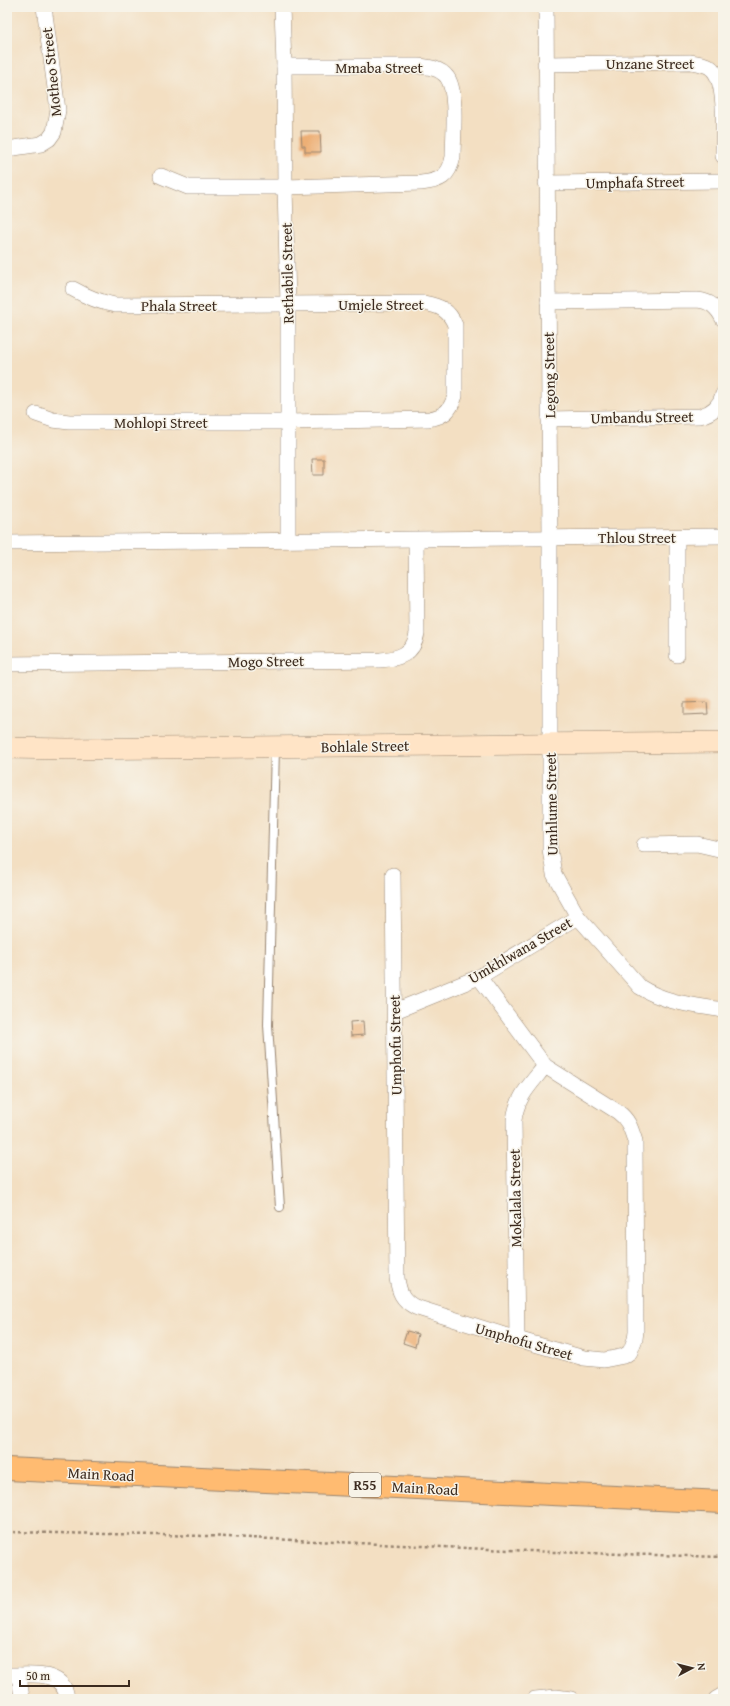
<svg xmlns="http://www.w3.org/2000/svg" width="730" height="1706" viewBox="0 0 730 1706" font-family="'Gentium Book Plus',serif">
	<rect width="100%" height="100%" fill="#f7f3e8"/>
	<filter id="ink" filterUnits="userSpaceOnUse"><feTurbulence type="fractalNoise" baseFrequency=".025" numOctaves="2"/><feDisplacementMap in="SourceGraphic" scale="8" xChannelSelector="R" yChannelSelector="G"/><feConvolveMatrix kernelMatrix="1 2 1 2 8 2 1 2 1" color-interpolation-filters="sRGB"/></filter>
	<filter id="wash" filterUnits="userSpaceOnUse"><feTurbulence type="fractalNoise" baseFrequency=".012" numOctaves="4" result="noise"/><feDisplacementMap in="SourceGraphic" scale="16" xChannelSelector="R" yChannelSelector="G"/><feGaussianBlur stdDeviation="0.9" result="paint"/><feColorMatrix in="noise" values="0 0 0 0 0 0 0 0 0 0 0 0 0 0 0 0 0 1.4 0 .05"/><feComposite in="paint" operator="in"/></filter>
	<g filter="url(#wash)">
		<rect width="100%" height="100%" fill="#f3dfc2"/>
		<g id="blocks">
			<g fill="#edaf74">
				<polygon points="301,131 320,131 321,152 305,152 305,146 302,146"/>
				<polygon points="312,459 324,459 324,475 313,475"/>
				<polygon points="707,702 708,714 684,715 684,703"/>
				<polygon points="363,1021 364,1035 351,1036 350,1022"/>
				<polygon points="407,1331 418,1334 415,1347 403,1343"/>
			</g>
		</g>
	</g>
	<g filter="url(#ink)">
		<use href="#blocks" fill-opacity="0" stroke="#978470" stroke-width="1"/>
		<g fill="none" stroke-linecap="round" stroke-linejoin="round">
			<g stroke="#978470" stroke-width="10">
				<polyline id="lane" points="275,748 268,1025 280,1207"/>
			</g>
			<g stroke="#978470" stroke-width="16">
				<g id="street">
					<polyline points="282,7 284,66 285,187 288,304 288,540"/>
					<path d="M546,7l4,530v312l4,25 24,43 62,70c25,16 54,18 83,23"/>
					<path d="M545,64l145,-2c8,1 18,2 23,8 14,15 10,65 10,86"/>
					<polyline points="7,149 41,144 49,139 54,132 58,110 44,7"/>
					<path d="M161,176l27,11h97l136,-4c19,-2 28,-6 32,-26 0,-20 5,-65 -6,-80 -7,-9 -18,-10 -29,-11h-134"/>
					<polyline points="546,183 723,181"/>
					<path d="M548,302l149,-2c13,1 20,7 26,19"/>
					<path d="M36,414l17,6 16,2h219l141,-3c16,-3 21,-8 26,-23v-71c-6,-15 -15,-19 -31,-22l-309,2c-16,-3 -28,-8 -42,-16"/>
					<path d="M549,419l151,-3c12,-3 20,-10 23,-22"/>
					<polyline points="677,537 677,655"/>
					<polyline points="7,543 723,536"/>
					<path d="M7,664l373,-4c19,-1 34,-6 37,-27l-1,-93"/>
					<polyline points="644,845 697,844 723,850"/>
					<path d="M393,875l4,403c2,14 5,22 18,29l102,32 67,19 20,2 20,-4 6,-4 5,-13 1,-8 -1,-190c-4,-12 -6,-21 -17,-29l-73,-46 -66,-89"/>
					<polyline points="395,1011 479,977 578,917"/>
					<path d="M517,1339l-3,-219c3,-24 17,-36 31,-54"/>
					<path d="M7,1675c21,1 58,-7 60,24"/>
					<polyline points="19,1675 22,1699"/>
					<polyline points="535,1699 556,1697 571,1699"/>
					<polyline points="716,1699 723,1695"/>
				</g>
			</g>
			<g stroke="#978470" stroke-width="22">
				<polyline id="secondary" points="7,748 67,749 723,742"/>
			</g>
			<g stroke="#978470" stroke-width="24">
				<polyline id="primary" points="7,1469 723,1502"/>
			</g>
			<polyline stroke="#978470" stroke-width="2.5" stroke-dasharray="3 3" stroke-linecap="butt" points="7,1532 207,1536 552,1552 723,1557"/>
			<use href="#lane" stroke="#fff" stroke-width="8"/>
			<use href="#street" stroke="#fff" stroke-width="15"/>
			<use href="#secondary" stroke="#ffe4c6" stroke-width="21"/>
			<use href="#primary" stroke="#ffbb71" stroke-width="22"/>
		</g>
	</g>
	<g text-anchor="middle" dominant-baseline="central" stroke-width="3" stroke-linejoin="round" paint-order="stroke">
		<rect fill="#f7f3e8" stroke="#73665b" stroke-width="1" x="349" y="1473" width="32" height="24" rx="3"/>
		<g font-size="14" font-weight="bold" fill="#3b2a1e">
			<text x="365" y="1485">R55</text>
		</g>
		<g font-size="15" fill="#3b2a1e" stroke="#f7f3e8">
			<text x="650" y="63">Unzane Street</text>
			<text x="379" y="67">Mmaba Street</text>
			<text transform="translate(51 72) rotate(-96)">Motheo Street</text>
			<text transform="translate(635 182) rotate(-1)">Umphafa Street</text>
			<text transform="translate(287 273) rotate(-91)">Rethabile Street</text>
			<text x="381" y="304">Umjele Street</text>
			<text x="179" y="305">Phala Street</text>
			<text transform="translate(549 375) rotate(-91)">Legong Street</text>
			<text transform="translate(642 417) rotate(-1)">Umbandu Street</text>
			<text x="161" y="422">Mohlopi Street</text>
			<text x="637" y="537">Thlou Street</text>
			<text transform="translate(266 661) rotate(-1)">Mogo Street</text>
			<text transform="translate(365 746) rotate(-1)">Bohlale Street</text>
			<text transform="translate(551 804) rotate(-91)">Umhlume Street</text>
			<text transform="translate(520 950) rotate(-30)">Umkhlwana Street</text>
			<text transform="translate(395 1045) rotate(-91)">Umphofu Street</text>
			<text transform="translate(515 1198) rotate(-91)">Mokalala Street</text>
			<text transform="translate(524 1341) rotate(16)">Umphofu Street</text>
			<text transform="translate(101 1474) rotate(3)">Main Road</text>
			<text transform="translate(425 1488) rotate(3)">Main Road</text>
		</g>
	</g>
	<rect width="730" height="1706" fill="none" stroke="#f7f3e8" stroke-width="24"/>
	<g transform="translate(692 1668) rotate(83)" stroke="#f7f3e8" stroke-width="3" paint-order="stroke">
	<path d="M0-3L7 15L0 10L-7 15Z" fill="#3b2a1e"/>
	<text y="-6" font-size="11" font-weight="bold" text-anchor="middle" fill="#3b2a1e">N</text>
	</g>
	<path d="M20 1680v6h109v-6" fill="none" stroke="#3b2a1e" stroke-width="2"/>
	<text x="26" y="1680" font-size="12" fill="#3b2a1e" stroke="#f7f3e8" stroke-width="3" paint-order="stroke">50 m</text>
</svg>
